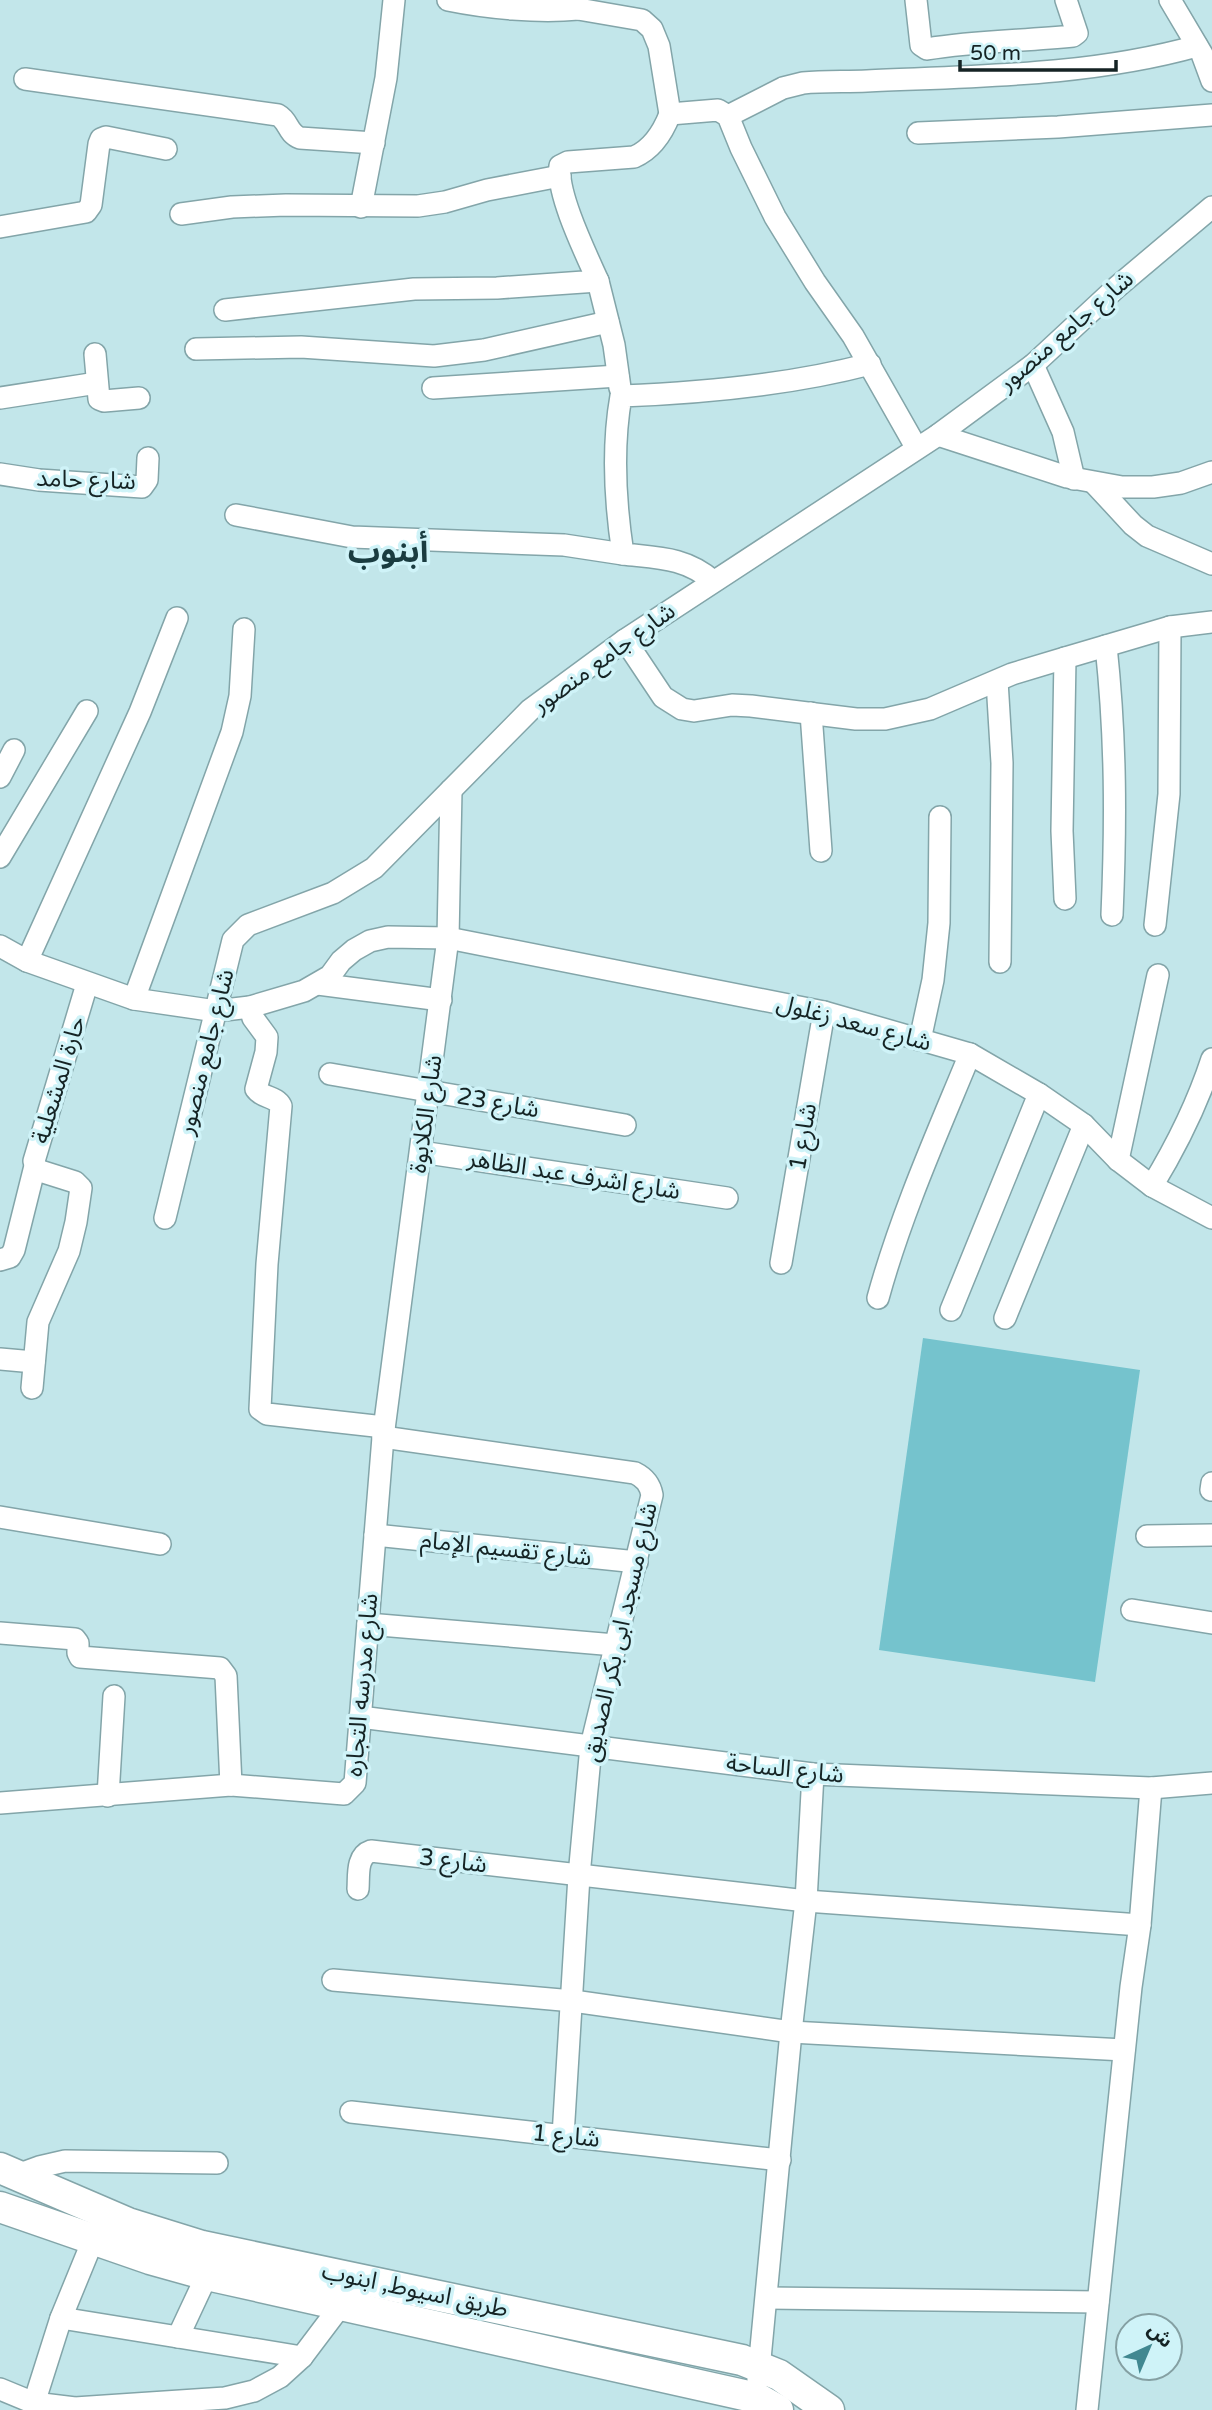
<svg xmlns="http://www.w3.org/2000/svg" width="1212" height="2410" viewBox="0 0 1212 2410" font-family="'Varela Round','Noto Sans Arabic',sans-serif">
	<rect width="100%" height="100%" fill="#c2e6ea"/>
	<polygon fill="#75c3cd" points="923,1338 1140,1370 1095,1682 879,1650"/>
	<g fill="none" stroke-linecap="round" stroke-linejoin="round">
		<g stroke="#83a5a9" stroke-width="24">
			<g id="street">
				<path d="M448,0c39,8 91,13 130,9l-1,-9"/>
				<path d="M916,0l5,45 6,4c48,-8 98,-8 146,-13l4,-3 -11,-33"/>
				<polyline points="1170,0 1202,54 1212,81"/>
				<polyline points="578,9 642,20 652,29 659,46 670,114 718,110 728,116 741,148 775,217 815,282 853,336 916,447"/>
				<path d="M25,79l253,36c11,6 9,18 22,23l74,5"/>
				<path d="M728,116l55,-28 20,-5c21,-2 42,-1 64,-2 110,-5 223,-5 330,-35"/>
				<polyline points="918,133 1058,127 1212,115"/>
				<polyline points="361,207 386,78 394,0"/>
				<polyline points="181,214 232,207 286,205 418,206 445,202 487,190 560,176"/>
				<polyline points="0,227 86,212 91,205 99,144 101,139 106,137 166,149"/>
				<polyline points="598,281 614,345 620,388"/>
				<path d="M225,310l189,-21 83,-1 101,-7c-12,-27 -42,-88 -38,-115l8,-4 66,-5c19,-8 29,-25 36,-43"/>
				<polyline points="196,349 301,347 434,356 484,350 608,322"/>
				<polyline points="95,354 99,399 104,401 139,398"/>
				<polyline points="1033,365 1063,432 1074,479"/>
				<polyline points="433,388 618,376"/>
				<polyline points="0,398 97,383"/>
				<polyline points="938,435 1067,477 1122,487 1153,487 1181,483 1212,472"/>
				<polyline points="0,474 39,480 142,487 147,480 148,458"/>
				<polyline points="1095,484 1133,525 1147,536 1212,564"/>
				<polyline points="236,515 352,537 564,545 623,554"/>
				<path d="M713,581c-28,-24 -55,-23 -90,-27 -8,-52 -11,-107 -2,-158 83,-3 169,-11 249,-32"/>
				<polyline points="625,640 663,697 682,709 694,711 732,705 751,706 856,719 885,719 930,709 1012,674 1065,658 1170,627 1212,622"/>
				<path d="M1106,646c10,93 10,176 6,269"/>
				<polyline points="997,681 1002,763 1000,962"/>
				<polyline points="811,713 821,851"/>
				<polyline points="0,777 14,750"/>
				<polyline points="0,857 87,711"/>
				<polyline points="1065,899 1062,831 1065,658"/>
				<polyline points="1155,925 1169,794 1170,627"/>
				<polyline points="0,946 27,961 134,999 216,1011 250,1007 304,991 330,976 341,961 354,950 370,941 388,937 448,938 824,1012 970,1054 1039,1094 1084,1125 1118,1160 1152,1186 1212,1218"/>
				<polyline points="27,961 140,712 177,618"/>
				<polyline points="318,984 441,1000"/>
				<polyline points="134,999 232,732 240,696 244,629"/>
				<path d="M250,1007l3,11 14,19 -1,15 -10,37c6,9 20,7 25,17l-14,158 -7,145 7,5 117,13"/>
				<polyline points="920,1040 933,980 939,923 940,817"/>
				<polyline points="330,1074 625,1125"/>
				<polyline points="421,1152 727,1198"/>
				<polyline points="1118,1160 1158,975"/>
				<path d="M1152,1186c25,-41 45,-81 60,-127"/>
				<polyline points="165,1218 233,940 248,925 333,893 374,868 530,710 625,640 938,435 1033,365 1117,287 1212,207"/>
				<polyline points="0,1260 10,1257 14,1250 35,1166"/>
				<polyline points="781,1263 824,1012"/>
				<path d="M878,1298c23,-84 59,-164 92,-244"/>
				<polyline points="951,1310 1039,1094"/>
				<polyline points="1005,1318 1084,1125"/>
				<polyline points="0,1359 34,1362"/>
				<polyline points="32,1388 38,1322 69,1251 76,1222 81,1188 75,1182 37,1170 34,1161 87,984"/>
				<path d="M383,1437l252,36c10,5 15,11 17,22l-61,251 -12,130 -16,260"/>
				<polyline points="1211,1490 1212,1483"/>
				<polyline points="0,1517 160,1544"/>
				<polyline points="375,1535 637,1562"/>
				<polyline points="1147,1536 1212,1535"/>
				<polyline points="1132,1610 1212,1623"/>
				<polyline points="368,1624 615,1645"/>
				<polyline points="0,1633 75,1639 78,1643 78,1653 80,1657 220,1668 226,1676 231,1785"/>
				<polyline points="360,1717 813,1774 1151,1788 1212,1783"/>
				<polyline points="108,1796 114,1696"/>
				<polyline points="0,1803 231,1785 344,1794 355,1783 383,1437 448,938 451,790"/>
				<path d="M358,1889c1,-13 -2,-33 13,-38l435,50 334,24"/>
				<polyline points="333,1980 573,2001 791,2032 1124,2050"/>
				<polyline points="351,2112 780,2160"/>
				<polyline points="17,2175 39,2167 65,2161 217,2163"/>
				<polyline points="767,2298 1098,2302"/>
				<polyline points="61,2318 302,2357"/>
				<polyline points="178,2337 207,2275"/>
				<polyline points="758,2380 791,2032 806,1901 813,1774"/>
				<polyline points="0,2389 34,2403 75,2408 225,2398 254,2391 280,2377 302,2357 342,2304 344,2295"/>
				<polyline points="34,2403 61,2318 93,2240"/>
				<polyline points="1087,2410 1131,1987 1140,1925 1151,1788"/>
			</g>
		</g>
		<g stroke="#83a5a9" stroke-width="33">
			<g id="secondary">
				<polyline points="0,2168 128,2223 202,2246 742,2360 779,2375 829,2410"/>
				<polyline points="0,2207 150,2259 207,2275 757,2398 778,2410"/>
			</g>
		</g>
		<use href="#street" stroke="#fff" stroke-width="21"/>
		<use href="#secondary" stroke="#fff" stroke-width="30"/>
	</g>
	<g text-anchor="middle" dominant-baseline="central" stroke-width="7" stroke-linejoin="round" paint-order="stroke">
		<g font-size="24" fill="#152324" stroke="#cff3f8">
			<text transform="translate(1066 331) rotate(-41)">شارع جامع منصور</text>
			<text transform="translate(86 480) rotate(2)">شارع حامد</text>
			<text transform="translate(604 658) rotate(-36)">شارع جامع منصور</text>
			<text transform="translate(854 1023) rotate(15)">شارع سعد زغلول</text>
			<text transform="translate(206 1052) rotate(-76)">شارع جامع منصور</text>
			<text transform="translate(59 1080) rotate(-73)">حارة المشعلية</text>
			<text transform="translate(498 1103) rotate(10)">شارع 23</text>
			<text transform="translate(426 1114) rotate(-82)">شارع الكلابوة</text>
			<text transform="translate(803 1137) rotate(-80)">شارع 1</text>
			<text transform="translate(574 1175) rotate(9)">شارع اشرف عبد الظاهر</text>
			<text transform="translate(506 1549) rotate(6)">شارع تقسيم الإمام</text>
			<text transform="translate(620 1632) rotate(-77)">شارع مسجد ابى بكر الصديق</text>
			<text transform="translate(362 1685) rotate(-85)">شارع مدرسه التجاره</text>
			<text transform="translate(785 1769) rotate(6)">شارع الساحة</text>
			<text transform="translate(453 1861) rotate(7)">شارع 3</text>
			<text transform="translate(566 2136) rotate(6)">شارع 1</text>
			<text transform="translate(415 2290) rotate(12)">طريق اسيوط, ابنوب</text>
		</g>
		<g font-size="32" font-weight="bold" fill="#1a3c40" stroke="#cff3f8">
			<text x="388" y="552">أبنوب</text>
		</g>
	</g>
	<g transform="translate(1149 2347) rotate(44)"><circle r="33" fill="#cff3f8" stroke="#85a0a3" stroke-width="2"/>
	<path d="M0-5L12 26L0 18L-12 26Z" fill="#418891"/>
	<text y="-10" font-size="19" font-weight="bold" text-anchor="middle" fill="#152324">ش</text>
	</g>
	<path d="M960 60v10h156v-10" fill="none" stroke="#152324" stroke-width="3.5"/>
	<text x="970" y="60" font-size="21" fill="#152324" stroke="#cff3f8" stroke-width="5" paint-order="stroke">50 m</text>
</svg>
